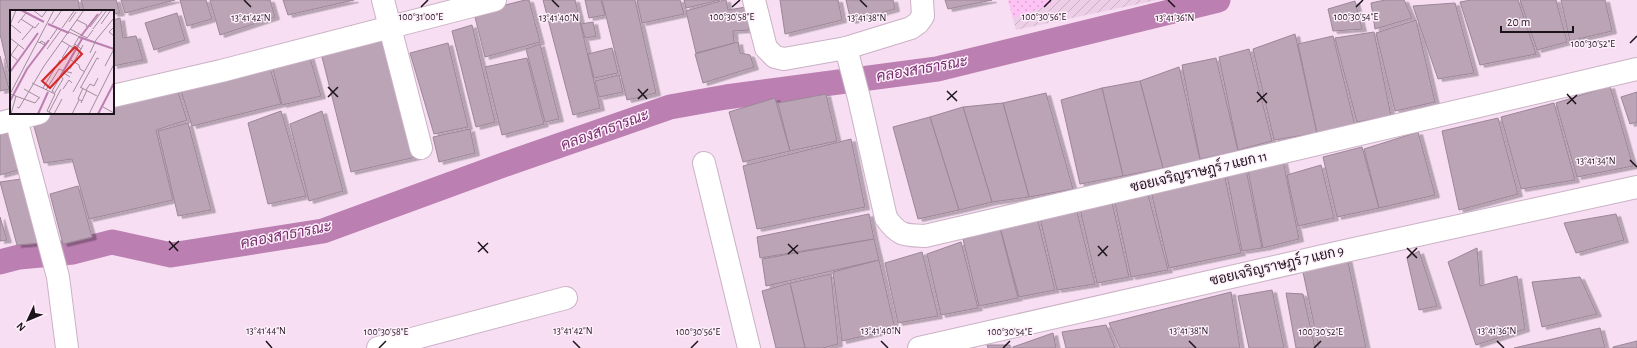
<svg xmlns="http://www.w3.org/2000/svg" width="1637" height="348" viewBox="0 0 1637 348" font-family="'Alegreya Sans',Sarabun,sans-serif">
	<defs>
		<pattern id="industrial-furrows" width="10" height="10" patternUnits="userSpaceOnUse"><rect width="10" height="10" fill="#eccee6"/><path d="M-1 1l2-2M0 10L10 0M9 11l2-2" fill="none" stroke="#cab0c5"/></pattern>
		<pattern id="garden-dots" width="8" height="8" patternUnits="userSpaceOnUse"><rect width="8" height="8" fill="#ffc2f4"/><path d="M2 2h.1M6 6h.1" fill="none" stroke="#daa6d1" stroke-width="1.8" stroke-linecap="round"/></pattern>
		<filter id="shadow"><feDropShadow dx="4.5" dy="2.5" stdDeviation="0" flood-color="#0004"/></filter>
	</defs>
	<rect width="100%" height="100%" fill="#f7def2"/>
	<polygon fill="url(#industrial-furrows)" points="1008,0 1157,0 1016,30"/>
	<polygon fill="url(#garden-dots)" points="1008,0 1052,0 1053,4 1013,18"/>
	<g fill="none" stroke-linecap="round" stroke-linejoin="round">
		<polyline stroke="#bb7fb1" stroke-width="25" points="0,262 19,257 73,252 112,242 171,255 323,231 506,164 670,107 726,97 937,69 1218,0"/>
	</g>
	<g fill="#bca4b7" stroke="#9c8698" filter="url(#shadow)">
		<polygon points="0,0 78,0 80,11 11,11 11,81 0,34"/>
		<polygon points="81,0 116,0 120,13 113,14 113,11 84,11"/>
		<polygon points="121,0 175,0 125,13"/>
		<polygon points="180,0 206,0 212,19 187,26"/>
		<polygon points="210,0 270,0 275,17 220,35"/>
		<polygon points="283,0 354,0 288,15"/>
		<polygon points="525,0 529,0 540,42 485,57 474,13"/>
		<polygon points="543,0 575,0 600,108 573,115"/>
		<polygon points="585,0 601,0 605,15 589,18"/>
		<polygon points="602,0 635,0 656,93 627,100"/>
		<polygon points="637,0 680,0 684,14 642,23"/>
		<polygon points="684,0 720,0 686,8"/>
		<polygon points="724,0 726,0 728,10 746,7 749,30 733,31 734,43 696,53 686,11"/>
		<polygon points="780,0 838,0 842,20 785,34"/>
		<polygon points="846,0 893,0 895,9 851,21"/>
		<polygon points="945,0 992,0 948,9"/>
		<polygon points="1385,0 1404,0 1412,18 1375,29 1371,3"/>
		<polygon points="1471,0 1518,0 1536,54 1480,65 1460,2"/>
		<polygon points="1520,0 1556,0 1567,42 1537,50"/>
		<polygon points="1561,0 1605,0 1612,31 1570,41"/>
		<polygon points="1355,1 1362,29 1333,31 1328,9"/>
		<polygon points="1455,3 1474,73 1438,79 1413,6"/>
		<polygon points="177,13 185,40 154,50 145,23"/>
		<polygon points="120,18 123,38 136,36 143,60 113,66 113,20"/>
		<polygon points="1416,20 1435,102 1395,111 1376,33"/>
		<polygon points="593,22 596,36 585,38 581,24"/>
		<polygon points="472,25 495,122 476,127 452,31"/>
		<polygon points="1374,32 1391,116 1357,122 1335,38"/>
		<polygon points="1295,34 1317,133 1274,140 1253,49"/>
		<polygon points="385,35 416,157 351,172 321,53"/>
		<polygon points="1333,36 1355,126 1317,133 1298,44"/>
		<polygon points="738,42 740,53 750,55 754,67 703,83 695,54"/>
		<polygon points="448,43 468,127 434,134 410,53"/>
		<polygon points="540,44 559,119 545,122 526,49"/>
		<polygon points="612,48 618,73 594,78 588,54"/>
		<polygon points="1249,49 1272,141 1238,150 1219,57"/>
		<polygon points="308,51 321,96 282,105 271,61"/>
		<polygon points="0,56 9,89 0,91"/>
		<polygon points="527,58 544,124 502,135 485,67"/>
		<polygon points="1216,58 1238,151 1200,159 1182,65"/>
		<polygon points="268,62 281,104 192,126 179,84"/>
		<polygon points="1179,67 1200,160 1163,168 1140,81"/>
		<polygon points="619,75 623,92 599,97 595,81"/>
		<polygon points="1140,81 1163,168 1123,176 1102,88"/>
		<polygon points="176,86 187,120 156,130 173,200 89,219 72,159 44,163 32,119 56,113 113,113 113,100"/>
		<polygon points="1610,86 1633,166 1577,177 1556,103"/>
		<polygon points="1102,88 1123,176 1080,184 1061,100"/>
		<polygon points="1637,92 1637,122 1630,124 1621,97"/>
		<polygon points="1046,93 1073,189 1029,197 1003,103"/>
		<polygon points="826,94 837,141 790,151 778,103"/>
		<polygon points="775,98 790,151 743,162 729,112"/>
		<polygon points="1003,103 1029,197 992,202 963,107"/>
		<polygon points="1554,103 1575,180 1521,189 1501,117"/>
		<polygon points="963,107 992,202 959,210 930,117"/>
		<polygon points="281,111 306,196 268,204 248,123"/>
		<polygon points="322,111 343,191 309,201 290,124"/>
		<polygon points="930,117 959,210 918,219 893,127"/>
		<polygon points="1498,118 1518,194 1459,210 1442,131"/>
		<polygon points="188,123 211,210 178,216 158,131"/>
		<polygon points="8,125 22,169 0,175 0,126"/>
		<polygon points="470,129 475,153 439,162 433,137"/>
		<polygon points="1418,132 1435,195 1379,208 1364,149"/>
		<polygon points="851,139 865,207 757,229 743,166"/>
		<polygon points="1362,147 1379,208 1337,217 1323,157"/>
		<polygon points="1283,161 1299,239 1263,248 1248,170"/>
		<polygon points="1321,165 1334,218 1298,226 1287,175"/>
		<polygon points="1246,169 1262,248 1242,251 1227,175"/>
		<polygon points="1224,173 1241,253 1169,268 1151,191"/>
		<polygon points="21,179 40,243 17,245 0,182"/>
		<polygon points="78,186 92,237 63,244 50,194"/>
		<polygon points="1147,191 1168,270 1131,277 1114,198"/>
		<polygon points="1111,198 1129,277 1097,283 1080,209"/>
		<polygon points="1076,208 1095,284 1057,290 1040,218"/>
		<polygon points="869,214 874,239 760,258 757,237"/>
		<polygon points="1616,214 1624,240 1576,253 1564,223"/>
		<polygon points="0,217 7,240 0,241"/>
		<polygon points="1037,217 1055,290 1019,297 1000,227"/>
		<polygon points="1000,228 1018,298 979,306 963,239"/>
		<polygon points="874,239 879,260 766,286 762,259"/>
		<polygon points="961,242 978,308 941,315 927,254"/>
		<polygon points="1477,248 1480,286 1517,276 1525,329 1476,345 1448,262"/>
		<polygon points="1419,251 1437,306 1419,310 1407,258"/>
		<polygon points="922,252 938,316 898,323 885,263"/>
		<polygon points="1347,257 1366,348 1319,348 1303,272"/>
		<polygon points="879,260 895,329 842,341 833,272"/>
		<polygon points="831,274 838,344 823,348 805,348 790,283"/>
		<polygon points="1580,277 1597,314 1542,327 1532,282"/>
		<polygon points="790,283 805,348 776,348 762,291"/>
		<polygon points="1272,290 1284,348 1249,348 1238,296"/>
		<polygon points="1231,292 1240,348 1120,348 1109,323"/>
		<polygon points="1286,293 1303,294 1315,348 1296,348"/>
		<polygon points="1106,325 1115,348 1066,348 1062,332"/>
		<polygon points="1600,328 1605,348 1514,348"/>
		<polygon points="1053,333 1056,348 1014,348 1013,347"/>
		<polygon points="1637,341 1637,348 1613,348 1613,347"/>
		<polygon points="987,345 1010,345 1010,348 988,348"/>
	</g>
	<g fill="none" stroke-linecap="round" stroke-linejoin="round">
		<g stroke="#cab2c5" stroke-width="24">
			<g id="street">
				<polyline points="383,0 421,148"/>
				<polyline points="754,0 766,48 775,57 784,59 846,48 911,28 918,23 923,16 922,0"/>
				<path d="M846,48l13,50 27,120c13,18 18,17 39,18l712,-167"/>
				<polyline points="113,96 221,71 495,0"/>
				<polyline points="16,119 58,277 67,348"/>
				<polyline points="0,123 39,113"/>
				<polyline points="704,163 749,348"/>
				<polyline points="378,348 566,298"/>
				<polyline points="919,348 1345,251 1637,187"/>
			</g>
		</g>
		<use href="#street" stroke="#fff" stroke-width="22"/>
	</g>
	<path fill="none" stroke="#1c141b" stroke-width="1.5" d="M244,0l7,7M552,0l7,7M860,0l7,7M1168,0l7,7M421,7l7,-7M732,7l8,-7M1044,7l7,-7M1356,7l7,-7M1630,43l7,-7M328,87l10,10M638,89l9,10M947,91l10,10M1257,92l10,11M1567,94l9,10M328,97l10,-10M638,99l10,-10M947,100l10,-9M1257,102l10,-9M1567,104l10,-9M1630,160l7,7M169,241l9,10M478,242l10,11M788,244l10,10M1098,246l9,10M1407,248l10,10M169,250l10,-9M478,252l10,-9M788,254l10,-9M1098,256l10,-10M1407,258l10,-10M266,341l6,7M573,341l7,7M881,341l7,7M1189,341l7,7M1497,341l7,7M379,348l7,-7M691,348l7,-7M1003,348l7,-7M1314,348l7,-7"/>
	<g text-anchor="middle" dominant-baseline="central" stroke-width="3" stroke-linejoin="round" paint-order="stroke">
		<g font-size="14" fill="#1c141b" stroke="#feeffb">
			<text transform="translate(1199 172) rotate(-13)">ซอยเจริญราษฎร์ 7 แยก 11</text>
			<text transform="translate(1277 266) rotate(-13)">ซอยเจริญราษฎร์ 7 แยก 9</text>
		</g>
		<g font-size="15" font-style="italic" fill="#772e6e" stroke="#feeffb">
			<text transform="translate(922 69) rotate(-10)">คลองสาธารณะ</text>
			<text transform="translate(605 130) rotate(-20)">คลองสาธารณะ</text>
			<text transform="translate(286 235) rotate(-11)">คลองสาธารณะ</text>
		</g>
	</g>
	<g transform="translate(10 10)">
		<rect width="104" height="104" fill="#f7def2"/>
		<path fill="none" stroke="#bb7fb1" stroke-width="2" d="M11,0l23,12M38,14l21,9M71,26l17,-22M69,27l35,12M0,62l28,-39M50,67l23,-40M0,91l17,-32 22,-29M28,104l10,-22M88,104l16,-31"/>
		<path fill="none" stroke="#9f8d9c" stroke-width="1" d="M23,0l9,7 5,-7M11,9l14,9 4,-5M67,10l10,5 -1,2M59,12l7,-10M8,13l8,-10M0,14l11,9M42,14l10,-14M91,14l10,-14M0,15l6,-15M80,17l13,-17M104,17l-5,5 5,4M52,18l12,-17M60,19l17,9 6,-8M83,19l14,-19M59,22l11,5M0,28l14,11M40,29l7,-10M12,30l11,-13M52,31l18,11M28,32l3,1 3,2 1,-2 -4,-2 -1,2M65,34l6,5 2,-4M37,39l14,-19M80,43l6,-13 18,-22M52,48l8,-13M7,50l-6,-5 7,-10M55,50l14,-23M61,50l8,5 1,4 5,3M95,56l9,-17M60,59l11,-20M60,67l-6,-4v-2l8,2M22,73l23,11 -8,17 6,3M70,77l17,9M71,77l16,-29 2,1M33,78l17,-28M14,79l16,9M53,79l6,-9 3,3M36,80l13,-21 5,2M76,80l4,-6 4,2 4,-8M63,82l23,-41M0,84l25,9 4,-5M0,84l44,-84M44,84l9,-15 -2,-3 -9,15 2,1M72,91l-4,-2 5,-11M71,93l6,-13M7,97l2,1 25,-42 40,-56M93,97l11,6M39,102l12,-23M1,104l5,-18M44,104l8,-15M62,104l7,-14M79,104l25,-50"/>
		<path fill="#d62828" fill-opacity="0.15" stroke="#d62828" stroke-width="2" d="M65,37l7,7 -32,34 -8,-7z"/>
		<rect width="104" height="104" fill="none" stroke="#1c141b" stroke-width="2"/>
	</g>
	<g font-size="10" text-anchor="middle" fill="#1c141b" stroke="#feeffb" stroke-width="3" stroke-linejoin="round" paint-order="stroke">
		<text x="421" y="20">100°31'00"E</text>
		<text x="732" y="20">100°30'58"E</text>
		<text x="1044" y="20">100°30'56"E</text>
		<text x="1356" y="20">100°30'54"E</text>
		<text x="251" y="21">13°41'42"N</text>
		<text x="559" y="21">13°41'40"N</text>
		<text x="867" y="21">13°41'38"N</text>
		<text x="1175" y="21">13°41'36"N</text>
		<text x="1593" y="47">100°30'52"E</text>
		<text x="1596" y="164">13°41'34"N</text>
		<text x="266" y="334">13°41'44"N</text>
		<text x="573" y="334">13°41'42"N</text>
		<text x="881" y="334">13°41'40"N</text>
		<text x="1189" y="334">13°41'38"N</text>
		<text x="1497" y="334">13°41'36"N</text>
		<text x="386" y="335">100°30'58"E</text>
		<text x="698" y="335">100°30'56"E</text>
		<text x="1010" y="335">100°30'54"E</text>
		<text x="1321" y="335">100°30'52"E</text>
	</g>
	<g transform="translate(28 320) rotate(226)" stroke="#feeffb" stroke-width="3" paint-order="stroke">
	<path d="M0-3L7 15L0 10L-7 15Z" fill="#1c141b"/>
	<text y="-6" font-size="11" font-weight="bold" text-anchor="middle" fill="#1c141b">N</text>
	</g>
	<path d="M1501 26v6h72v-6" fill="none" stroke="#1c141b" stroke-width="2"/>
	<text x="1507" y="26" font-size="12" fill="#1c141b" stroke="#feeffb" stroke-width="3" paint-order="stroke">20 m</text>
</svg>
